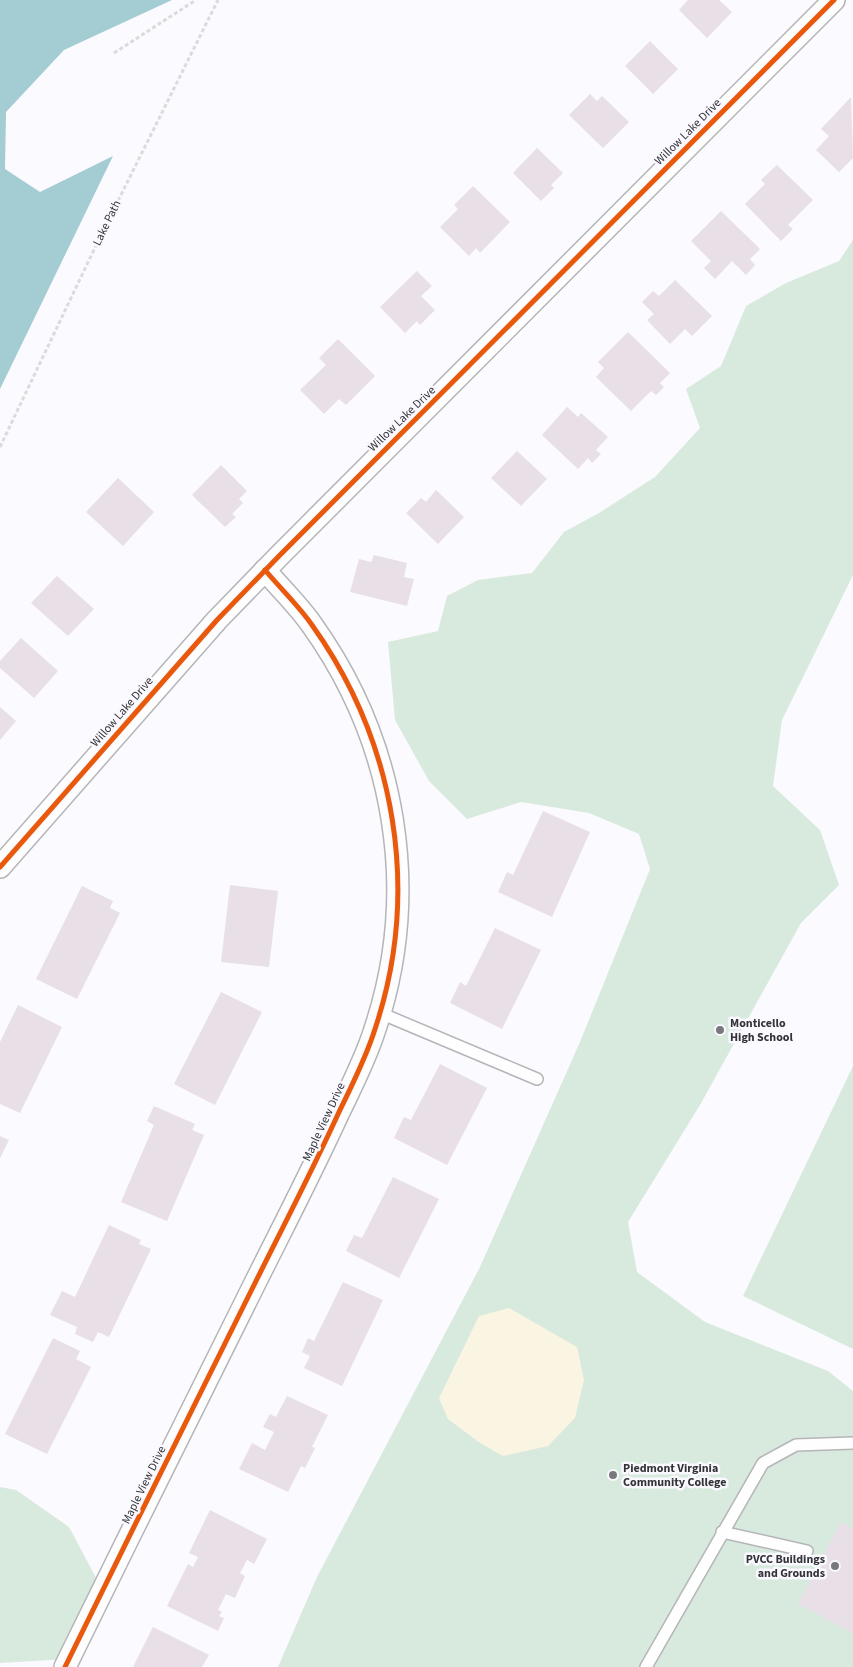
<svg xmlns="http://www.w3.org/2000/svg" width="853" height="1667" viewBox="0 0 853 1667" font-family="'Source Sans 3',sans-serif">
	<rect width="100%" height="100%" fill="#fbfafe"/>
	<g fill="#d8eade">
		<polygon points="853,240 853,575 782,720 773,786 820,830 839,885 801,923 700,1105 628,1222 637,1272 705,1322 828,1371 853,1391 853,1667 278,1667 317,1577 480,1267 580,1042 650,869 639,834 589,813 521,802 467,819 429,781 395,720 388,642 438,631 447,596 478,580 532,573 564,532 599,513 655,477 700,428 686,389 721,366 746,306 786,283 839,261"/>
		<polygon points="853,1066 853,1349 743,1296"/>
		<polygon points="0,1487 16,1490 69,1527 103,1591 69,1659 0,1663"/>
	</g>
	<polygon fill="#faf4e2" points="509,1308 577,1347 584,1380 575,1418 548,1446 503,1456 480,1443 448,1419 439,1398 479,1316"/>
	<polygon fill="#a3ccd3" points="0,0 172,0 64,50 6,112 5,169 40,192 113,156 0,389"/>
	<g fill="#e8dfe7">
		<polygon points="688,0 719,0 732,12 707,38 679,10"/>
		<polygon points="650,41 678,69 653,94 625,66"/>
		<polygon points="590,94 597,101 602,96 629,122 603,148 569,115"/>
		<polygon points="851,97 853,158 839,172 816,150 829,136 821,129"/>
		<polygon points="537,148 563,173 551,185 554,188 541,201 513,173"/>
		<polygon points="777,165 813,200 788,225 793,229 781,241 745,204 765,184 761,180"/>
		<polygon points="473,186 510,222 480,253 476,248 469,256 440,227 458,209 454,205"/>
		<polygon points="721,211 760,249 750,259 755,265 746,275 732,261 715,279 704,268 711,261 691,241"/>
		<polygon points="417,271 432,286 421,296 435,310 420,325 417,321 405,333 380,307"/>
		<polygon points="675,280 712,316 692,336 685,329 670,344 647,320 654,314 642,302 653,291 659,296"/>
		<polygon points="628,332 670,373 660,383 664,387 656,395 651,391 631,411 596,377 604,368 598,362"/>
		<polygon points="338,339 375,376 346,405 339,399 324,414 300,390 326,365 319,358"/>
		<polygon points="567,407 578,417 581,413 608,437 596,450 601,454 592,463 588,458 578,469 542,435"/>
		<polygon points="517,451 547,479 521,506 491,478"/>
		<polygon points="221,465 247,491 239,499 243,503 232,514 236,517 225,527 192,495"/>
		<polygon points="118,478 154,512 123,546 86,512"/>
		<polygon points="436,490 464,517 438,544 406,513 421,498 426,502"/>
		<polygon points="374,555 407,563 404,577 414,579 407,606 350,592 359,559 371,562"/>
		<polygon points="57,576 94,609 68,636 31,603"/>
		<polygon points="21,638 58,671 34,698 0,668 0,661"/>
		<polygon points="0,707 16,721 0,740"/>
		<polygon points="543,811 590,832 552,917 498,892 507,872 513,875"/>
		<polygon points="230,885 278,891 269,967 221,962"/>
		<polygon points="82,886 113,901 110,908 120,913 77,999 36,979"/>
		<polygon points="495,928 541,950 502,1029 450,1003 460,982 466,986"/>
		<polygon points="221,992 262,1012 215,1105 174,1084"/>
		<polygon points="18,1005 62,1027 20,1113 0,1104 0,1042"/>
		<polygon points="440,1064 487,1088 447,1165 394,1138 404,1117 411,1120"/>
		<polygon points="154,1106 195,1124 192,1130 204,1135 167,1221 121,1202 154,1125 147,1121"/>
		<polygon points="0,1136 9,1140 0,1158"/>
		<polygon points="393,1177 439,1199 399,1278 346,1251 354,1235 362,1238"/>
		<polygon points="109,1225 141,1240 139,1244 151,1249 109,1337 98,1332 93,1342 75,1334 77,1327 50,1315 62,1291 75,1297"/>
		<polygon points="343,1282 383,1300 342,1386 304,1368 310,1356 302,1352 308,1338 314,1341"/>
		<polygon points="53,1338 80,1351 76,1359 91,1367 47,1454 5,1434"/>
		<polygon points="287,1396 328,1415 312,1447 315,1448 305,1468 301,1466 288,1492 239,1469 252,1443 265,1450 274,1432 263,1427 270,1414 276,1417"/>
		<polygon points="210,1510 267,1539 254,1564 247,1560 240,1573 245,1576 235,1598 226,1594 218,1610 222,1612 219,1616 224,1618 218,1631 167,1606 188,1564 193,1567 198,1557 189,1553"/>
		<polygon points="841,1522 853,1529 853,1633 798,1604"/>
		<polygon points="153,1627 209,1655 202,1667 133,1667"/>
	</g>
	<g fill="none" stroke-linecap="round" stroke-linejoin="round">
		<g stroke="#b5b5b9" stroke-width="14">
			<g id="lane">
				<polyline points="380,1013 537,1079"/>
				<polyline points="722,1532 807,1551"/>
				<polyline points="646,1667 763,1463 796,1445 853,1443"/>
			</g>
		</g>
		<g stroke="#b5b5b9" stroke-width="24">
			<g id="street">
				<polyline points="0,867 217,620 279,556 834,0"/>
				<path d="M65,1667c63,-129 127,-257 191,-386 28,-56 57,-112 83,-169 13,-27 27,-54 36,-83 46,-138 21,-286 -63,-404 -13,-19 -32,-37 -47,-55"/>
			</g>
		</g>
		<g stroke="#dcdbdc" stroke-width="3" stroke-dasharray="4 2.5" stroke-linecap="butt">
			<polyline points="114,53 196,0"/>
			<polyline points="0,447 101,235 218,0"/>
		</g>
		<use href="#lane" stroke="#fefeff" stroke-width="11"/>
		<use href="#street" stroke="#fefeff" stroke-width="21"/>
		<g stroke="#faf9ff" stroke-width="8">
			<g id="cycleway">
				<polyline points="0,867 217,620 279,556 834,0"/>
				<path d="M65,1667c63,-129 127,-257 191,-386 28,-56 57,-112 83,-169 13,-27 27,-54 36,-83 46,-138 21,-286 -63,-404 -13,-19 -32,-37 -47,-55"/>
			</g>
		</g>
		<use href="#cycleway" stroke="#e8590c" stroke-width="5"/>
	</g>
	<g fill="#79797d" stroke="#faf9ff" stroke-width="2">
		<circle cx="720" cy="1030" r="5"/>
		<circle cx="613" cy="1475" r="5"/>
		<circle cx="835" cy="1566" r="5"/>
	</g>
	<g text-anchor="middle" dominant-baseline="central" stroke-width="5" stroke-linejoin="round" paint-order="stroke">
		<g font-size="12" fill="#333338" stroke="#faf9ff">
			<text transform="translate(688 132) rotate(-45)">Willow Lake Drive</text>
			<text transform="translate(107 223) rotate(-64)">Lake Path</text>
			<text transform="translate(402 419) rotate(-44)">Willow Lake Drive</text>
			<text transform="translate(122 712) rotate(-49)">Willow Lake Drive</text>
			<text transform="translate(324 1122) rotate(-65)">Maple View Drive</text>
			<text transform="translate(144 1485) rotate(-64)">Maple View Drive</text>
		</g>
		<g font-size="12" font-weight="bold" fill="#333338" stroke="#faf9ff" text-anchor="start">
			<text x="730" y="1023">Monticello<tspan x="730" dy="14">High School</tspan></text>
			<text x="623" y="1468">Piedmont Virginia<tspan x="623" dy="14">Community College</tspan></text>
			<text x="825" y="1559" text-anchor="end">PVCC Buildings<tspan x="825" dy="14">and Grounds</tspan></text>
		</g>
	</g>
</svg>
